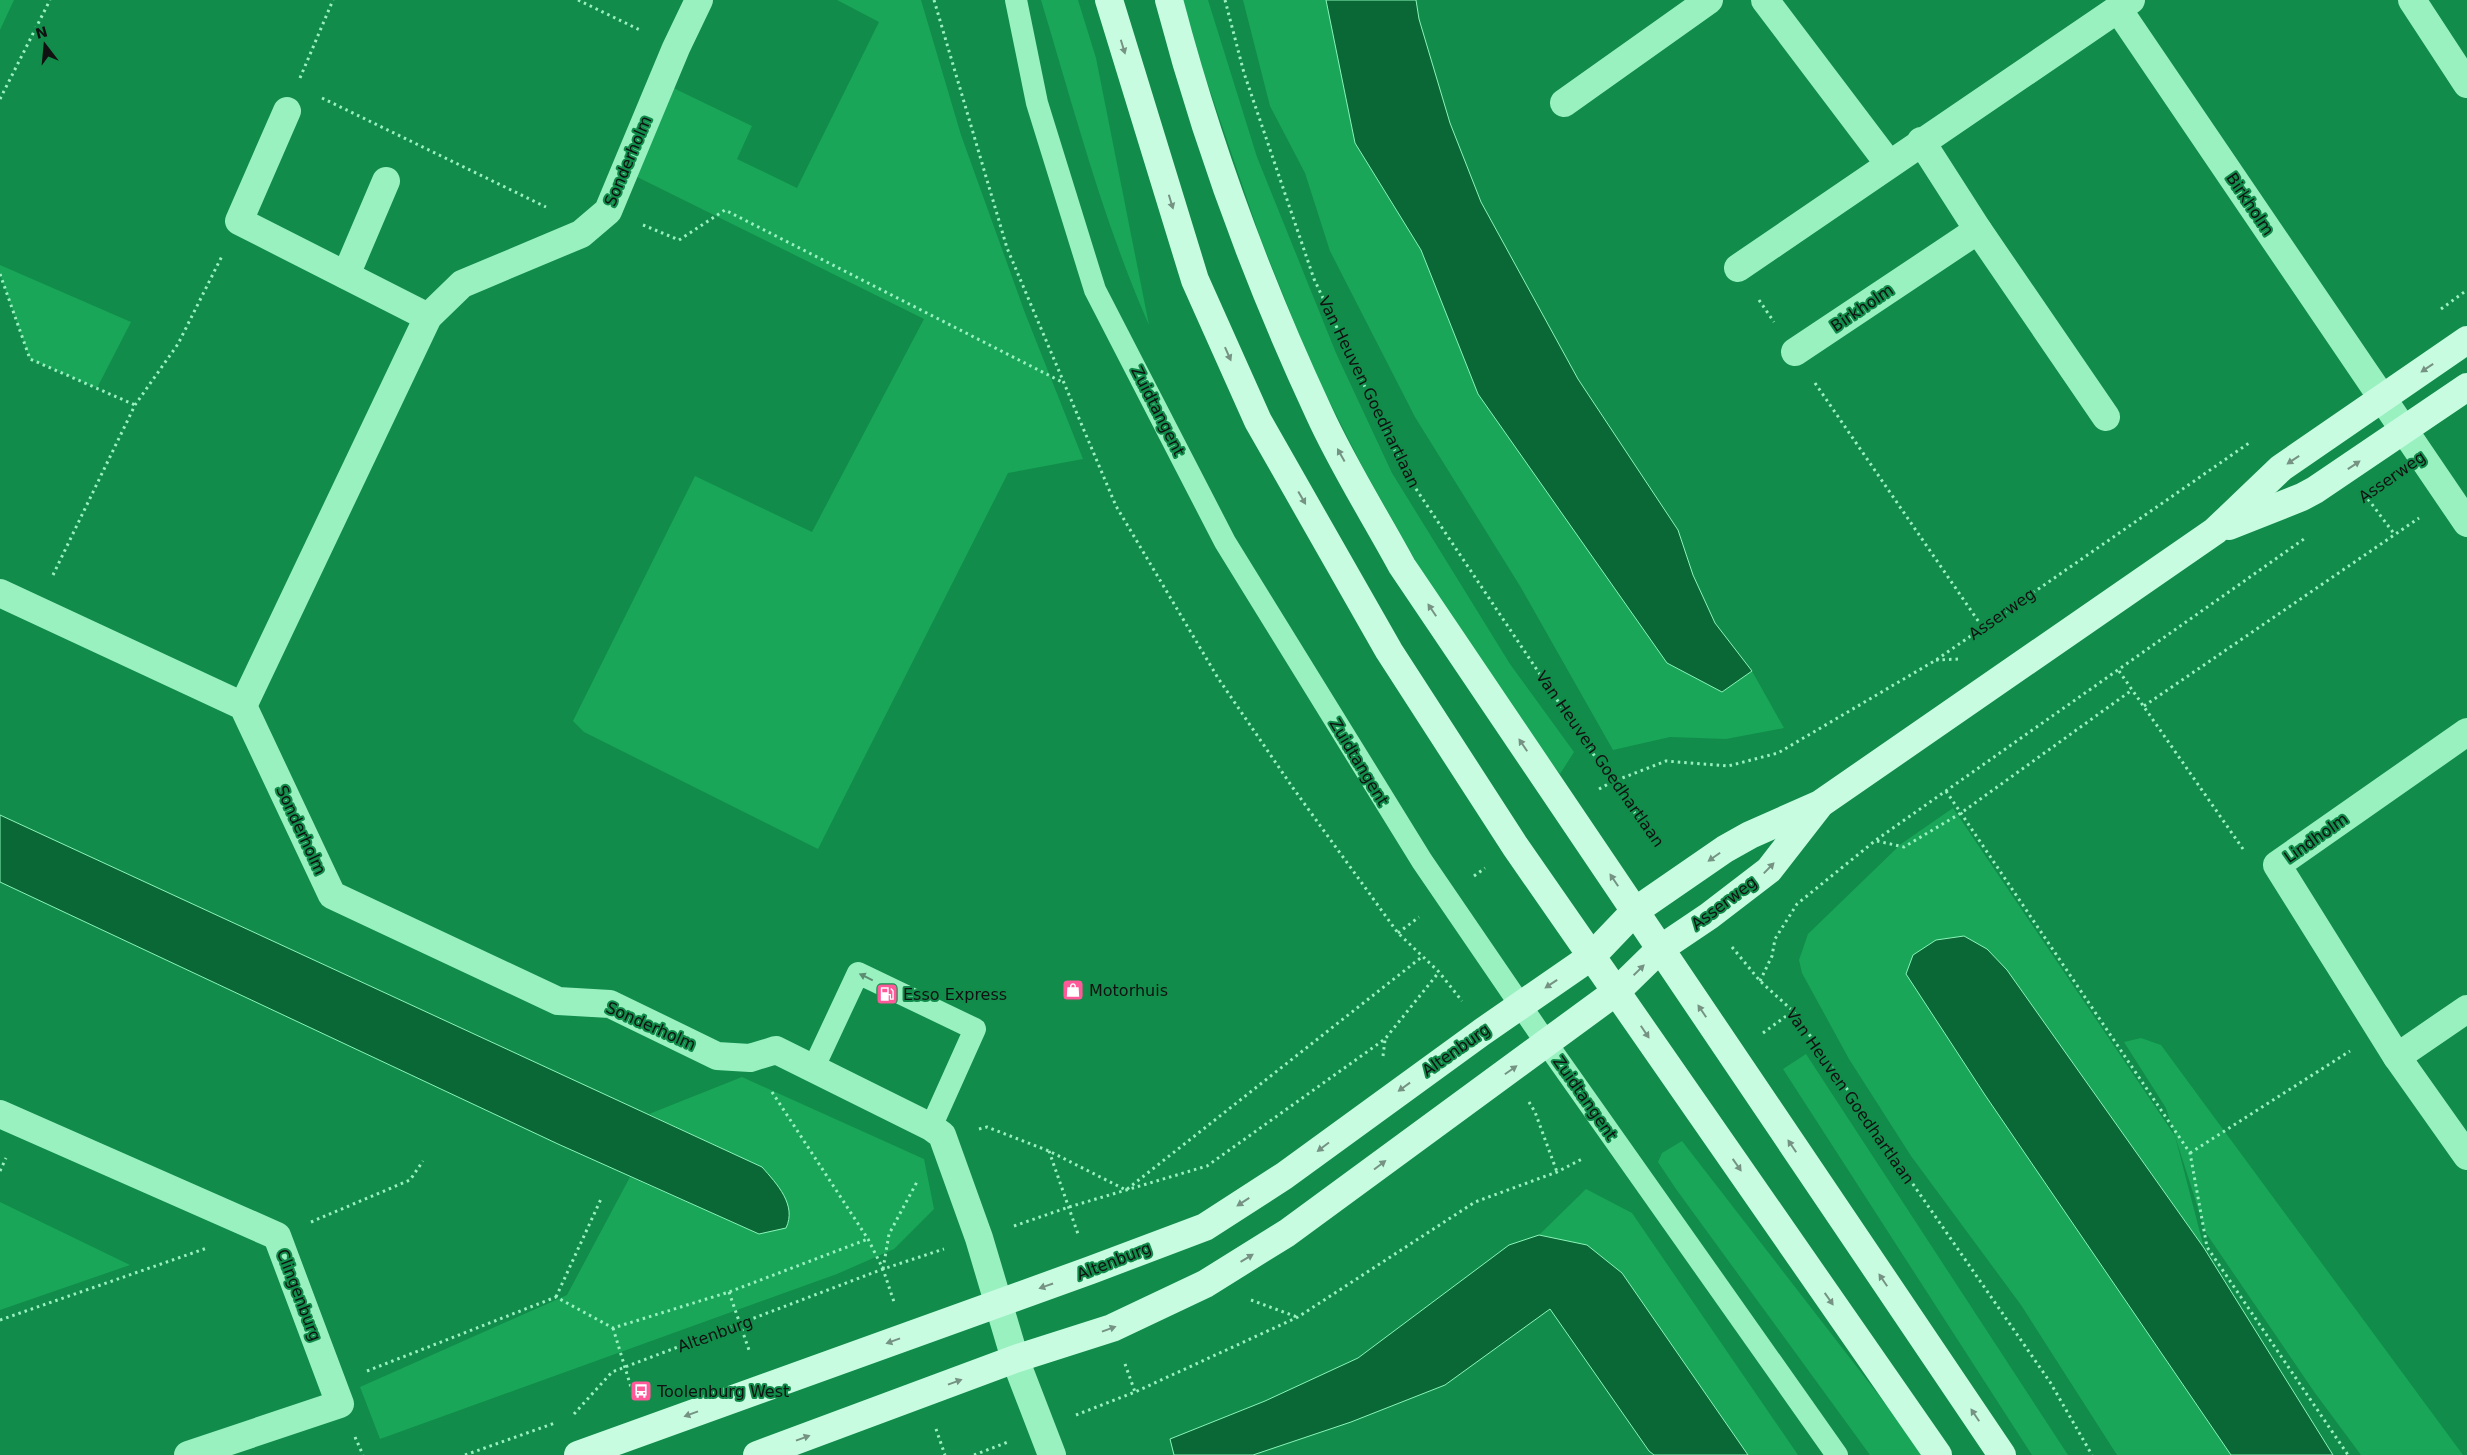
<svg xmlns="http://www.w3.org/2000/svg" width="2467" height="1455" viewBox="0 0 2467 1455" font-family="'DejaVu Sans',sans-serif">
	<rect width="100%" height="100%" fill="#118c4a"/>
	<g fill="#19a658">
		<polygon points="0,0 14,0 0,30"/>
		<polygon points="837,0 921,0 961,135 1025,313 1083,459 1008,473 818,849 584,732 573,721 695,476 812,532 924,319 623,170 663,83 752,126 737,159 797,188 879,22"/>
		<path d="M1041,0h37l18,58 53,267c-46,-104 -75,-216 -108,-325z"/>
		<polygon points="1183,0 1208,0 1257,157 1336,353 1392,473 1510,664 1574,752 1560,774 1511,709 1441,606 1362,466 1312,367 1260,237 1204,73"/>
		<polygon points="1243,0 1326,0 1355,143 1421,250 1478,394 1601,567 1722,692 1752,671 1784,728 1726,739 1670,737 1613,750 1520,586 1415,417 1330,251 1305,173 1270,106"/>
		<polygon points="0,265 131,322 97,388 30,359 0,274"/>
		<polygon points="1953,808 2175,1136 2204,1248 2007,970 1987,949 1906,974 1985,1095 2231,1455 2117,1455 2021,1305 1911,1156 1849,1059 1802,973 1799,960 1808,934 1901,844"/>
		<polygon points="2141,1038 2161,1045 2463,1455 2361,1455 2315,1393 2206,1233 2166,1108 2124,1042"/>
		<polygon points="1806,1054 2068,1455 2032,1455 1783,1069"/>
		<polygon points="742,1077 924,1159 934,1209 894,1249 837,1274 380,1439 360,1387 567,1295 630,1177 759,1234 762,1167 649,1114"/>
		<polygon points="1682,1141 1915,1442 1924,1455 1870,1455 1676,1189 1658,1162 1662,1153"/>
		<polygon points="1586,1189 1632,1213 1798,1455 1748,1455 1622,1273 1587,1245 1539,1235"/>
		<polygon points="0,1202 130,1265 0,1310"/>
	</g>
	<g fill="#0a6836" stroke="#8af5b8">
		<polygon points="1326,0 1416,0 1419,19 1450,123 1481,202 1578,379 1678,530 1693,575 1715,623 1752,671 1722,692 1667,663 1478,394 1421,250 1355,143"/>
		<path d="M0,815l762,352c15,17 35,38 24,61l-27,6 -201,-90 -558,-262z"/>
		<polygon points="1964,936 1987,949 2007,970 2204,1248 2333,1455 2231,1455 1985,1095 1906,974 1913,955 1936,940"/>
		<polygon points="1539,1235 1587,1245 1622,1273 1748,1455 1654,1455 1649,1451 1550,1309 1445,1385 1351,1422 1253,1455 1174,1455 1170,1439 1265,1401 1358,1358 1509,1245"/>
	</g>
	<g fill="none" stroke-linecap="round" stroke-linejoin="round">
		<g stroke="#99f1c0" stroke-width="3" stroke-dasharray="2.5 4" stroke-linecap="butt">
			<polyline points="578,0 642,31"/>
			<polyline points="934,0 1007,248 1116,506 1218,678 1293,788 1398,933 1439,972 1462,1001"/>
			<polyline points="1225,0 1244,73 1314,279 1406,474 1612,782 1661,848"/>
			<polyline points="300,78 333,0"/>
			<polyline points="322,98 546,207"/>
			<polyline points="0,99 50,0"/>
			<polyline points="643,225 679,240 725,210 1064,383"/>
			<polyline points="0,274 30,359 135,405"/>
			<polyline points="1759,300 1774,322"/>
			<polyline points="2441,309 2467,290"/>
			<polyline points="1815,383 1983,628"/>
			<polyline points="2368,499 2395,535"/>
			<polyline points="53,575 135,405 178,344 223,254"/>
			<polyline points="1936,660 1960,659"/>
			<polyline points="2119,671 2243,849"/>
			<polyline points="2144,706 2419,518"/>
			<polyline points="1599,789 1612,782 1666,761 1728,766 1778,753 1936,660 2249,443"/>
			<polyline points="1946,791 2190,1153 2207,1247 2348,1455"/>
			<polyline points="1877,841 1904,847 1961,813 2132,690"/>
			<polyline points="1474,876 1485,868"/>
			<polyline points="1398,933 1419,917"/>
			<polyline points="1732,947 1760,981 1793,1011 2050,1382 2092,1455"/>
			<polyline points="1760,981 1772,956 1775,939 1797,904 1876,840 2304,539"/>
			<polyline points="1763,1033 1793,1011"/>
			<polyline points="1383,1056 1385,1040"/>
			<polyline points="772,1092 868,1239 883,1269 894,1302"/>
			<polyline points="1529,1102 1535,1112 1557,1172"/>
			<polyline points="979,1129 987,1127 1049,1151 1126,1190 1423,956"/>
			<polyline points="1049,1151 1078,1234"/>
			<polyline points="2190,1153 2350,1051"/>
			<polyline points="0,1171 6,1158"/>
			<polyline points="311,1222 410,1180 423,1161"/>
			<polyline points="1014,1226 1069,1207 1207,1166 1385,1039 1439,972"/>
			<polyline points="883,1269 889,1234 918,1180"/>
			<polyline points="729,1292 750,1353"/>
			<polyline points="556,1297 601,1199"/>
			<polyline points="1251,1300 1297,1317"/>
			<polyline points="0,1320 207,1248"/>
			<polyline points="613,1328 633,1394"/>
			<polyline points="1125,1364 1135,1392"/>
			<polyline points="367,1371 556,1297 613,1328 729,1292 868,1239"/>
			<polyline points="574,1414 612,1372 883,1269 944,1249"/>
			<polyline points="1076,1415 1135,1392 1298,1317 1475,1202 1557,1172 1584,1158"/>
			<polyline points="936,1429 945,1455"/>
			<polyline points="355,1437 363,1455"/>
			<polyline points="465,1455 555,1423"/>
			<polyline points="974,1455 1008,1442"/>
		</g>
		<g stroke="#99f1c0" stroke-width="22">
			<polyline points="1016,0 1037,103 1095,290 1225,542 1422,861 1547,1044 1837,1455"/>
			<polyline points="813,1069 858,973 975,1029 931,1127"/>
		</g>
		<g stroke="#99f1c0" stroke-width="28">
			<polyline points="1765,0 1889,164"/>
			<polyline points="2412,0 2467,84"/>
			<polyline points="2118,9 2467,523"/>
			<polyline points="1564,103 1709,0"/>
			<polyline points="287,111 239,221 428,317"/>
			<polyline points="1921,141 1978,230 2106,417"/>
			<polyline points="1738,268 2131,0"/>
			<polyline points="346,275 386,181"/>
			<polyline points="1795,352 1978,230"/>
			<polyline points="0,593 243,706 332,895 558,1001 610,1004 717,1056 750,1058 776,1050 931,1127 942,1135 979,1238 1015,1359 1052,1455"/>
			<polyline points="243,706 428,317 462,284 581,234 608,211 676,48 699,0"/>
			<polyline points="2467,732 2277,865 2397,1057 2467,1156"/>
			<polyline points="2397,1057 2467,1009"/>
			<polyline points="0,1114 277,1236 340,1404 188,1455"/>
		</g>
		<g stroke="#c7fce0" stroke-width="28">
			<polyline points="1109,0 1195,280 1258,421 1389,651 1515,846 1938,1455"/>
			<path d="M1169,0c37,141 88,280 150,413 24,53 56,103 83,153l600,889"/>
			<polyline points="2229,526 2302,497 2315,490 2467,387"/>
			<polyline points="578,1455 1091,1270 1205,1227 1284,1176 1482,1032 1592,956 1635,911 1725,849 1750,835 1820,804 2215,531 2281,468 2467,340"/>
			<polyline points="757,1455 1015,1359 1112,1328 1205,1284 1287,1233 1617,991 1660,949 1709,916 1769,870 1818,807"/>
		</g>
	</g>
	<defs><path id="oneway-solid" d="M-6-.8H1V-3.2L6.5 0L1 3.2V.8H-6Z" transform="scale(1.25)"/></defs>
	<g fill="#759283">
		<use href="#oneway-solid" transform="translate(1123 47) rotate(73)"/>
		<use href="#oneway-solid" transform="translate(1171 202) rotate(73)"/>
		<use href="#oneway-solid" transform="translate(1228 354) rotate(66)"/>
		<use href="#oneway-solid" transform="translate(2427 368) rotate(146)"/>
		<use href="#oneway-solid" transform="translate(1341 455) rotate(-119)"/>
		<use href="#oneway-solid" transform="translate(2293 460) rotate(146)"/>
		<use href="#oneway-solid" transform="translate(2354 465) rotate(-34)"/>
		<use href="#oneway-solid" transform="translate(1302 498) rotate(60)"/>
		<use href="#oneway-solid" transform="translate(1432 610) rotate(-124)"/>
		<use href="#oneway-solid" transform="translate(1523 745) rotate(-124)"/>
		<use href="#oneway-solid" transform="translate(1714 857) rotate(145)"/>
		<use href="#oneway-solid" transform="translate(1769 868) rotate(-46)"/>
		<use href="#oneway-solid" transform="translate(1614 880) rotate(-124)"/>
		<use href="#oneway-solid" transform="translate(1639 970) rotate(-44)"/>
		<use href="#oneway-solid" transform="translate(1551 984) rotate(146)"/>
		<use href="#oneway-solid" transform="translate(1702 1011) rotate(-124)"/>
		<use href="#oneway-solid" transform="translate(1645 1032) rotate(56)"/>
		<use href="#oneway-solid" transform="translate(1511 1070) rotate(-35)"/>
		<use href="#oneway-solid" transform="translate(1404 1087) rotate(144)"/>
		<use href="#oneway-solid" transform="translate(1792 1146) rotate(-124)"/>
		<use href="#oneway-solid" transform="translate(1323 1147) rotate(143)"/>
		<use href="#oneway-solid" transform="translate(1380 1165) rotate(-37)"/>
		<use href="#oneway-solid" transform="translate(1737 1165) rotate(55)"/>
		<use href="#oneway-solid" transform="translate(1243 1202) rotate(147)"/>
		<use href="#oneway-solid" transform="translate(1247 1258) rotate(-31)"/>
		<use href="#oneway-solid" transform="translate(1883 1280) rotate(-124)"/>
		<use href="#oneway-solid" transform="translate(1046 1286) rotate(161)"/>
		<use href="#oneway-solid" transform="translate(1829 1299) rotate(55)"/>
		<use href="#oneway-solid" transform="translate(1109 1329) rotate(-20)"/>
		<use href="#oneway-solid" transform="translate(893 1341) rotate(160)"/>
		<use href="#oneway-solid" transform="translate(955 1382) rotate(-20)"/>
		<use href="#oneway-solid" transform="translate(691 1414) rotate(160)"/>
		<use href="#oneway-solid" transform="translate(1975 1415) rotate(-124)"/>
		<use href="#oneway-solid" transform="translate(803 1438) rotate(-20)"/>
	</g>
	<use fill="#5c8c71" href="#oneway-solid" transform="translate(866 977) rotate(-154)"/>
	<defs>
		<g id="shop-square" transform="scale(1.125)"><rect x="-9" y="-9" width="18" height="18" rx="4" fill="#ff599a" stroke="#118c4a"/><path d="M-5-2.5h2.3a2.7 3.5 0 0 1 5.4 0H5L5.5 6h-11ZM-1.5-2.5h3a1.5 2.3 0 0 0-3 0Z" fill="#fff"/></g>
		<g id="fuel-square" transform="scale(1.125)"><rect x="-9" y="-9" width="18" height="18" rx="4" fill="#ff599a" stroke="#118c4a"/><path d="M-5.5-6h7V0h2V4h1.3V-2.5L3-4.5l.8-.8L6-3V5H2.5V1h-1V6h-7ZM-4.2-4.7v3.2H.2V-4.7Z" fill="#fff"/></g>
		<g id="bus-square" transform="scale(1.125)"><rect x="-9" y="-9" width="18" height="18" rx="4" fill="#ff599a" stroke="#118c4a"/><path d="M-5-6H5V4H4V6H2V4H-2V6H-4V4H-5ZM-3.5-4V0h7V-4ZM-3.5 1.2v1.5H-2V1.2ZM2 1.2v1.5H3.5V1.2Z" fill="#fff"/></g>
	</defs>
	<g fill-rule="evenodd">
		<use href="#shop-square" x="1073" y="990"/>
		<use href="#fuel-square" x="887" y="994"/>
		<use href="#bus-square" x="641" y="1391"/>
	</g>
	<g text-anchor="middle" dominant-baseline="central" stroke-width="4" stroke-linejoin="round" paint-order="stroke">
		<g font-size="16" fill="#111" stroke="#118c4a">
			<text transform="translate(628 161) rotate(-67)">Sonderholm</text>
			<text transform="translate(2250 204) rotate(56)">Birkholm</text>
			<text transform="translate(1862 308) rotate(-34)">Birkholm</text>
			<text transform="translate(1369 392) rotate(64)">Van Heuven Goedhartlaan</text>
			<text transform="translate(1158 411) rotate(63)">Zuidtangent</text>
			<text transform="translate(2392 477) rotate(-35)">Asserweg</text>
			<text transform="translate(2002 614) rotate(-35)">Asserweg</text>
			<text transform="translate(1600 759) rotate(55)">Van Heuven Goedhartlaan</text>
			<text transform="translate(1359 762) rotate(59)">Zuidtangent</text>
			<text transform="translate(301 830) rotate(65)">Sonderholm</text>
			<text transform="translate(2316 838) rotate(-35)">Lindholm</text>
			<text transform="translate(1724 903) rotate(-37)">Asserweg</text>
			<text transform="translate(651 1026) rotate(24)">Sonderholm</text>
			<text transform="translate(1456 1050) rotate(-35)">Altenburg</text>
			<text transform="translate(1850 1096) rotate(55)">Van Heuven Goedhartlaan</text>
			<text transform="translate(1585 1098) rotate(55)">Zuidtangent</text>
			<text transform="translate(1114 1261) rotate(-21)">Altenburg</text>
			<text transform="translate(299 1295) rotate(69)">Clingenburg</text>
			<text transform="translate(715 1334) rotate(-20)">Altenburg</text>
		</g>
		<g font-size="16" fill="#111" stroke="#118c4a" text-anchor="start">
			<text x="1089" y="990">Motorhuis</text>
			<text x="903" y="994">Esso Express</text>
			<text x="657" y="1391">Toolenburg West</text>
		</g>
	</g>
	<g transform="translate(45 45) rotate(344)" stroke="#118c4a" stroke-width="4" paint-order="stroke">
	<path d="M0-4L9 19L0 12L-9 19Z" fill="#111111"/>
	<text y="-8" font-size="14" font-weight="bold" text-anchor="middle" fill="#111111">N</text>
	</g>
</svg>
